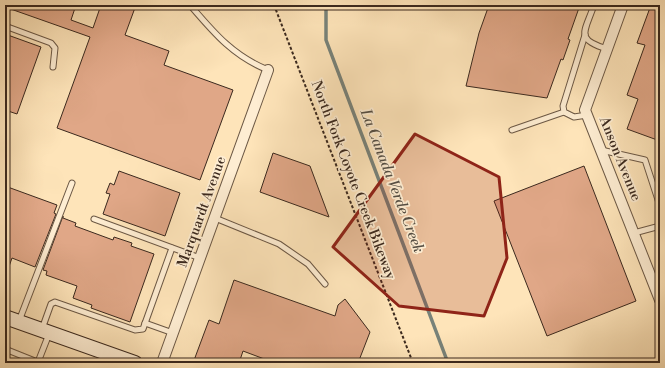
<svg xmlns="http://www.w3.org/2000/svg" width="665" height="368" viewBox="0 0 665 368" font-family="'Libre Bodoni',serif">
	<rect width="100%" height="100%" fill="#fee4b9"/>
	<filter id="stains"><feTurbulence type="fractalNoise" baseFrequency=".005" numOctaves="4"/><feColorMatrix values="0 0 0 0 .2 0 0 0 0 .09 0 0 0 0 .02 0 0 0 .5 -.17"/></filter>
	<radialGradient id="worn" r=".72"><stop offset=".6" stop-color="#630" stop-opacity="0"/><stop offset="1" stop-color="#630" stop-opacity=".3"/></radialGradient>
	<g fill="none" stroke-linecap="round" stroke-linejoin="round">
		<polyline stroke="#788279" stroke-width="3.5" points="325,5 326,9 326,40 448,363"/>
	</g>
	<g fill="#e0a787" stroke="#3b291e">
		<polygon points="5,5 76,5 71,20 93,28 101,5 136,5 125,35 169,51 164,65 233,90 200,180 57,128 90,37 5,7"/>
		<polygon points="489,5 580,5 568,39 570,40 563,60 561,59 547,98 466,86 479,33"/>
		<polygon points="651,5 660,5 660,141 627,129 638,99 627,95 645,45 637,43"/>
		<polygon points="5,34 41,47 17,114 5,110"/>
		<polygon points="273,153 310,166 329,217 260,192"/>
		<polygon points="584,166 636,301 547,336 494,201"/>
		<polygon points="119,171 180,193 165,236 103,214 110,194 106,193 110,183 114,185"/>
		<polygon points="5,186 57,205 54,213 56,214 35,267 12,258 6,275"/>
		<polygon points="63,216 63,218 76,223 75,226 113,240 114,237 132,243 131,246 154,254 130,322 91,308 92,305 73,298 77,286 46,275 47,271 43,270"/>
		<polygon points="234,280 335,316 338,305 345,299 370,332 358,363 275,363 243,351 239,363 193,363 209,320 219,324"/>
	</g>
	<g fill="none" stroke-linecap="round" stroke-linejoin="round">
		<g stroke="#6c5845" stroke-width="7">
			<g id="lane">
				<path d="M190,5c24,28 43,51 78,65"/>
				<path d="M594,5c-9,27 -20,34 13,44"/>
				<polyline points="5,26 51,43 55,48 53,67"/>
				<polyline points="585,35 563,106 564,112 574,117 587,115"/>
				<polyline points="512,130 564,112"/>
				<polyline points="601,150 645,160 660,206"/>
				<polyline points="215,218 279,244 308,264 325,284"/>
				<polyline points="94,219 200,258"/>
				<polyline points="634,233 660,226"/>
				<polyline points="19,321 72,183"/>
				<polyline points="145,323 173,333"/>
				<polyline points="42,329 51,304 55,302 135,330 143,329 172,248"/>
				<polyline points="5,349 40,363"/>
				<polyline points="38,362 49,334"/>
			</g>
		</g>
		<g stroke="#6c5845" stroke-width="12">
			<g id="street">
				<polyline points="623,5 585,110 660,300"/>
				<polyline points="162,363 268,70"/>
			</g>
		</g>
		<g stroke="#3b291e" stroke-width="16">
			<polyline id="secondary" points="5,317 135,363"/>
		</g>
		<polyline stroke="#3b291e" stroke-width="2" stroke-dasharray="3 2" stroke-linecap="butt" points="274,5 413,363"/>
		<use href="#lane" stroke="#feedd2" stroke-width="5"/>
		<use href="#street" stroke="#feedd2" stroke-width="10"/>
		<use href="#secondary" stroke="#feedd2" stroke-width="14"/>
	</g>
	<path fill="#8f2418" fill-opacity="0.2" stroke="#8f2418" stroke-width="3" stroke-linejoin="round" d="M415,134l84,43 8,81 -23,58 -85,-10 -66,-59z"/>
	<g text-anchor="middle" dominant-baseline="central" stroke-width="3.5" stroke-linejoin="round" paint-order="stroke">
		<g font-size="14" fill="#3b291e" stroke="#feedd2">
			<text transform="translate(620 159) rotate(68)">Anson Avenue</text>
			<text transform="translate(353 180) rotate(69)">North Fork Coyote Creek Bikeway</text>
			<text transform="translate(202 212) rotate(-70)">Marquardt Avenue</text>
		</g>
		<g font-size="15" font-style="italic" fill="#544e44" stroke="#feedd2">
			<text transform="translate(392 181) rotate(69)">La Canada Verde Creek</text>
		</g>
	</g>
	<rect width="665" height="368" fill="none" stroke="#fee4b9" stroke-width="20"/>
	<rect x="6" y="6" width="653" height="356" fill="none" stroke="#3b291e" stroke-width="2"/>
	<rect x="10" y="10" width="645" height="348" fill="none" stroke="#3b291e"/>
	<rect width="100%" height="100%" filter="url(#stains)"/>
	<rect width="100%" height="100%" fill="url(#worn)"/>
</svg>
